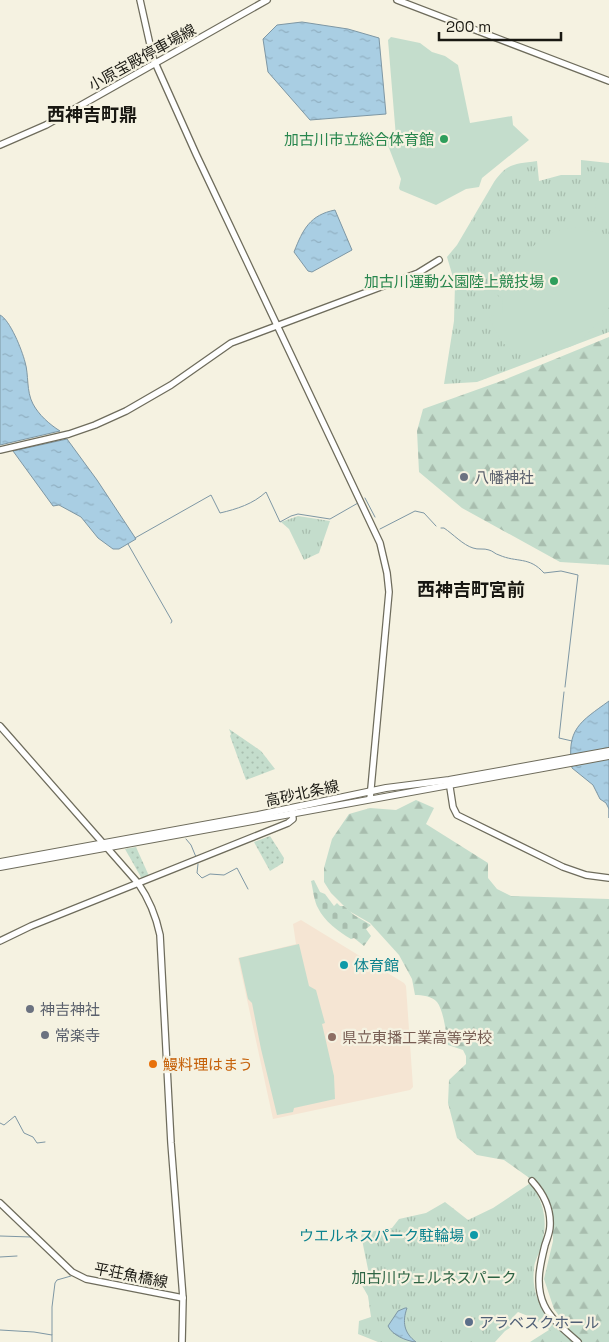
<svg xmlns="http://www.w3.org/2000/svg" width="609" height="1342" viewBox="0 0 609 1342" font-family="'Space Grotesk','Noto Sans JP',sans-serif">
	<defs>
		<pattern id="grass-dots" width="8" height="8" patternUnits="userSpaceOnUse" patternTransform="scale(1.25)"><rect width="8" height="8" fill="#c4ddcc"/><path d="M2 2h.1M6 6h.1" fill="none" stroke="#a8bdae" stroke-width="1.8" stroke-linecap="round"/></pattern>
		<pattern id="forest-firs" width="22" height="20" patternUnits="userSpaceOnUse" patternTransform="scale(1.25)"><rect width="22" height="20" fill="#c4ddcc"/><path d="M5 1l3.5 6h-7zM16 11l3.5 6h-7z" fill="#a8bdae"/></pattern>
		<pattern id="cemetery-stones" width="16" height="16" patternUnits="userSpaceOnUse" patternTransform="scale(1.25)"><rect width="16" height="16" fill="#c4ddcc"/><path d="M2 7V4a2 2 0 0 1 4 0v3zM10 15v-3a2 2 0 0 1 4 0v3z" fill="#a8bdae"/></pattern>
		<pattern id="park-tufts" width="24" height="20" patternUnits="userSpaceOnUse" patternTransform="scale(1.25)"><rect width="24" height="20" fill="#c4ddcc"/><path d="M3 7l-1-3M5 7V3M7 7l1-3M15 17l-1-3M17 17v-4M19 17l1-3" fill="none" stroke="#a8bdae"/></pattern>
		<pattern id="water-ripples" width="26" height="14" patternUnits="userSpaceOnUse" patternTransform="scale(1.25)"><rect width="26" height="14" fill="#a9cee3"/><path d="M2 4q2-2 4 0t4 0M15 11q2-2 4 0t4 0" fill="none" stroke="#91b0c2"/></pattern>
	</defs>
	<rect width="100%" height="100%" fill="#f5f2e1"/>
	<polygon fill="#f5e5d3" points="301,920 404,983 406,986 413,1087 410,1090 273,1119 238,958 296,944 293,924"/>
	<g fill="url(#grass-dots)">
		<polygon points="229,729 261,751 275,769 246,780 230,736 231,734"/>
		<polygon points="270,836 284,858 283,863 270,871 254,842"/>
		<polygon points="136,847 149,876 142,879 125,849"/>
	</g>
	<g fill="url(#forest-firs)">
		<polygon points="609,337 609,565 560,562 462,508 419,472 417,431 423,409 504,380"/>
		<path d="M416,800l18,8 -8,16 62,39v15l9,11 14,7 98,3v443h-79l33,-21 -9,-12 -10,-30 9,-38v-30l-11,-24 -38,-27 -27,-5 -20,-17 -9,-35 1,-23 17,-16v-8l-3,-6 -15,-5c-2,-11 -4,-34 -11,-43 -5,-6 -15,-7 -22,-7l-3,-16 -13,-24 -29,-32 -21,-12 -18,-18 -7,-11v-14l8,-29 17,-25 21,-6 26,2z"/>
	</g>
	<path fill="url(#cemetery-stones)" d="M314,880l6,12 5,2 9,12 3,-3 3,3h4l10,9 17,10 -5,4 5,7 -7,10 -10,-8 -3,1c-12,-7 -27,-18 -33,-31 -4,-7 -5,-19 -7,-27z"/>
	<g fill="url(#park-tufts)">
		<path d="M581,160l28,3v169l-132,50 -33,2 10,-63 1,-37 -8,-27 10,-12 37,-63c13,-19 21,-18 43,-21l2,20 22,-6h20z"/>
		<polygon points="298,516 330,521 319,553 304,560 289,529 281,522"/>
		<path d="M529,1184l3,1c13,21 16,38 9,62 -2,8 -7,14 -7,22 -4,31 16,54 37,73 -10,0 -20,0 -19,-10l-19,-14 -15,-6 -6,6 2,7 -9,6 -10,11h-117l-20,-8 1,-13 12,-4 -3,-21 -8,-14 1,-3 8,-5 -8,-39 2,-2 29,-5 7,-9 27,-6 19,-11 23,18 25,-12z"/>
	</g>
	<g fill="#c4ddcc">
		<polygon points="391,37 420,43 432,52 445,56 458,65 470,123 512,116 513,125 529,140 482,178 479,187 466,189 436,205 400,190 399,188 401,179 389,148 385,143 386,140 396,137 388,40"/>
		<polygon points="609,192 609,226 595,211 596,202 600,195"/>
		<path d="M580,227l18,7 11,11v62c-8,12 -19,26 -30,35 -6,5 -15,6 -22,8 -38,13 -55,2 -68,-34l14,-3 -1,-15 -9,-6c15,-24 36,-46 61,-60 7,-3 18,-4 26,-5z"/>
		<polygon points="299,944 309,986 316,990 325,1023 322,1024 334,1076 335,1099 294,1108 293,1112 277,1115 261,1049 252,1003 248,999 239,958"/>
	</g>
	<g fill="url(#water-ripples)" stroke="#7e97a4">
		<polygon points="302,22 348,29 379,38 386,114 310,120 268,72 263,39 277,25"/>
		<path d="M335,210l17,40 -40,22 -4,-1 -14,-19c9,-23 16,-37 41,-42z"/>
		<path d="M0,315c10,5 22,35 25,47 4,13 1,29 8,42 6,11 16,20 27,27l-60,14z"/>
		<polygon points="67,439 97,480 136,539 119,549 113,549 98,538 81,517 59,505 53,506 13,451"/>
		<path d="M609,701v117v-9l-3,-6 -6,-4 -7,-14 -21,-17c-6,-39 8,-46 37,-67z"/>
		<path d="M405,1308h2c-5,14 -3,25 9,34 -10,-1 -24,-7 -28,-16l10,-15z"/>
	</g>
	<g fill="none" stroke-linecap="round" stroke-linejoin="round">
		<g stroke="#7e97a4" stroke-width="1">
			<polyline points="365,498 375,517"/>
			<path d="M441,528h3c9,6 19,17 29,20 5,2 11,0 16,2 4,1 6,4 10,5 18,8 30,1 45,18l17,-2 17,4 -13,112"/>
			<polyline points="380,529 415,511 424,513 436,526"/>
			<path d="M135,538l76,-43 9,18c17,-4 33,-9 46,-21l14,30 11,-6 7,-2 32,5 28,-16"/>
			<polyline points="128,544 172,621 171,623"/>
			<polyline points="564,692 559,738 572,741"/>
			<polyline points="186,839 191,845 196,857"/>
			<polyline points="198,864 197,873 202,878 210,874 224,875 237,868 248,889"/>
			<polyline points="0,1123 4,1125 15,1116 24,1133 33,1137 37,1143 45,1142"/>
			<polyline points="0,1236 31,1237"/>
			<polyline points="0,1257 17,1256"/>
			<polyline points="0,1330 34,1332 52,1335 52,1307 55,1283 57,1280 71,1276"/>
			<polyline points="52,1342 52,1335"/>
		</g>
		<g stroke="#6e6c5c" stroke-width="8">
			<g id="secondary">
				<polyline points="140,0 153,58 196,154 380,543 387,573 389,592 370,799"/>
				<polyline points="397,0 609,81"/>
				<polyline points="0,145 46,125 267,0"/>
				<polyline points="0,450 69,434 95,425 126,411 171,385 231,343 418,273 439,260"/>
				<path d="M0,726l138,157c11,16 18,33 22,52l11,208 12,155 -1,44"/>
				<polyline points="449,781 453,807 457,815 563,867 586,875 609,878"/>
				<polyline points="0,941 31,926 288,823 293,819 292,810"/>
				<path d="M532,1181c11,12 19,28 18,45 0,6 -3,13 -5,19 -5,20 -10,40 -1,60 7,15 23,27 34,37"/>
				<polyline points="0,1203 72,1272 86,1279 183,1298"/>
			</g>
		</g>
		<g stroke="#6e6c5c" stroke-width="8">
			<g id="primary">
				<polyline points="0,862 258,815 386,788 449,780 609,751"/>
				<polyline points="0,867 609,756"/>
			</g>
		</g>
		<use href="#secondary" stroke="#fff" stroke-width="5.5"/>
		<use href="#primary" stroke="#fff" stroke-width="6"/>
	</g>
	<g fill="#2e9e5b" stroke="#f5f2e1" stroke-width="2">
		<circle cx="444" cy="139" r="5"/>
		<circle cx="554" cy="281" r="5"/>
	</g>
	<g fill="#6b7280" stroke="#f5f2e1" stroke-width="2">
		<circle cx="464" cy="477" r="5"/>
		<circle cx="30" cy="1009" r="5"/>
		<circle cx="45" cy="1035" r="5"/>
	</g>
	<g fill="#0f9aa8" stroke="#f5f2e1" stroke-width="2">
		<circle cx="344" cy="965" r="5"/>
		<circle cx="474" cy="1235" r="5"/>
	</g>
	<circle fill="#8d6e63" stroke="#f5f2e1" stroke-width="2" cx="332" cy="1037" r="5"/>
	<circle fill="#e8710a" stroke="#f5f2e1" stroke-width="2" cx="153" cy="1064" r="5"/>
	<circle fill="#5c6f8a" stroke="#f5f2e1" stroke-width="2" cx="469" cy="1322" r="5"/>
	<g text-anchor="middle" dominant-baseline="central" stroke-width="4.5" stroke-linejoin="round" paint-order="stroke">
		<g font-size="15" fill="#191812" stroke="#f5f2e1">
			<text transform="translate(142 57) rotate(-29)">小原宝殿停車場線</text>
			<text transform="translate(302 793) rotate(-12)">高砂北条線</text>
			<text transform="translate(131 1275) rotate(11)">平荘魚橋線</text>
		</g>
		<g font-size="15" fill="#27864d" stroke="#f5f2e1" text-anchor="end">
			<text x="434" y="139">加古川市立総合体育館</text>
			<text x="544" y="281">加古川運動公園陸上競技場</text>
		</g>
		<g font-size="15" fill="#5b616d" stroke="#f5f2e1" text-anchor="start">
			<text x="474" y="477">八幡神社</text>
			<text x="40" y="1009">神吉神社</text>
			<text x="55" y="1035">常楽寺</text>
		</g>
		<g font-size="15" fill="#0d838f" stroke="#f5f2e1" text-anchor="start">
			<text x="354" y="965">体育館</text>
			<text x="464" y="1235" text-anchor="end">ウエルネスパーク駐輪場</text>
		</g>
		<g font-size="15" fill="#785e54" stroke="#f5f2e1" text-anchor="start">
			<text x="342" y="1037">県立東播工業高等学校</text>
		</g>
		<g font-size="15" fill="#c56008" stroke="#f5f2e1" text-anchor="start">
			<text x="163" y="1064">鰻料理はまう</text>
		</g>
		<g font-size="15" fill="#2c6343" stroke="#f5f2e1">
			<text x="434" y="1277">加古川ウェルネスパーク</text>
		</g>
		<g font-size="15" fill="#4e5e75" stroke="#f5f2e1" text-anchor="start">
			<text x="479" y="1322">アラベスクホール</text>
		</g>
		<g font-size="18" font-weight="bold" fill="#191812" stroke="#f5f2e1">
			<text x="92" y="114">西神吉町鼎</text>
			<text x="471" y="589">西神吉町宮前</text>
		</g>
	</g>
	<path d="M439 32v8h122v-8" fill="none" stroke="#191812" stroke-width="2.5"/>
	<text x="446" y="32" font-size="15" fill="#191812" stroke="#f5f2e1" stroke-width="4" paint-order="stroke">200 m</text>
</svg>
